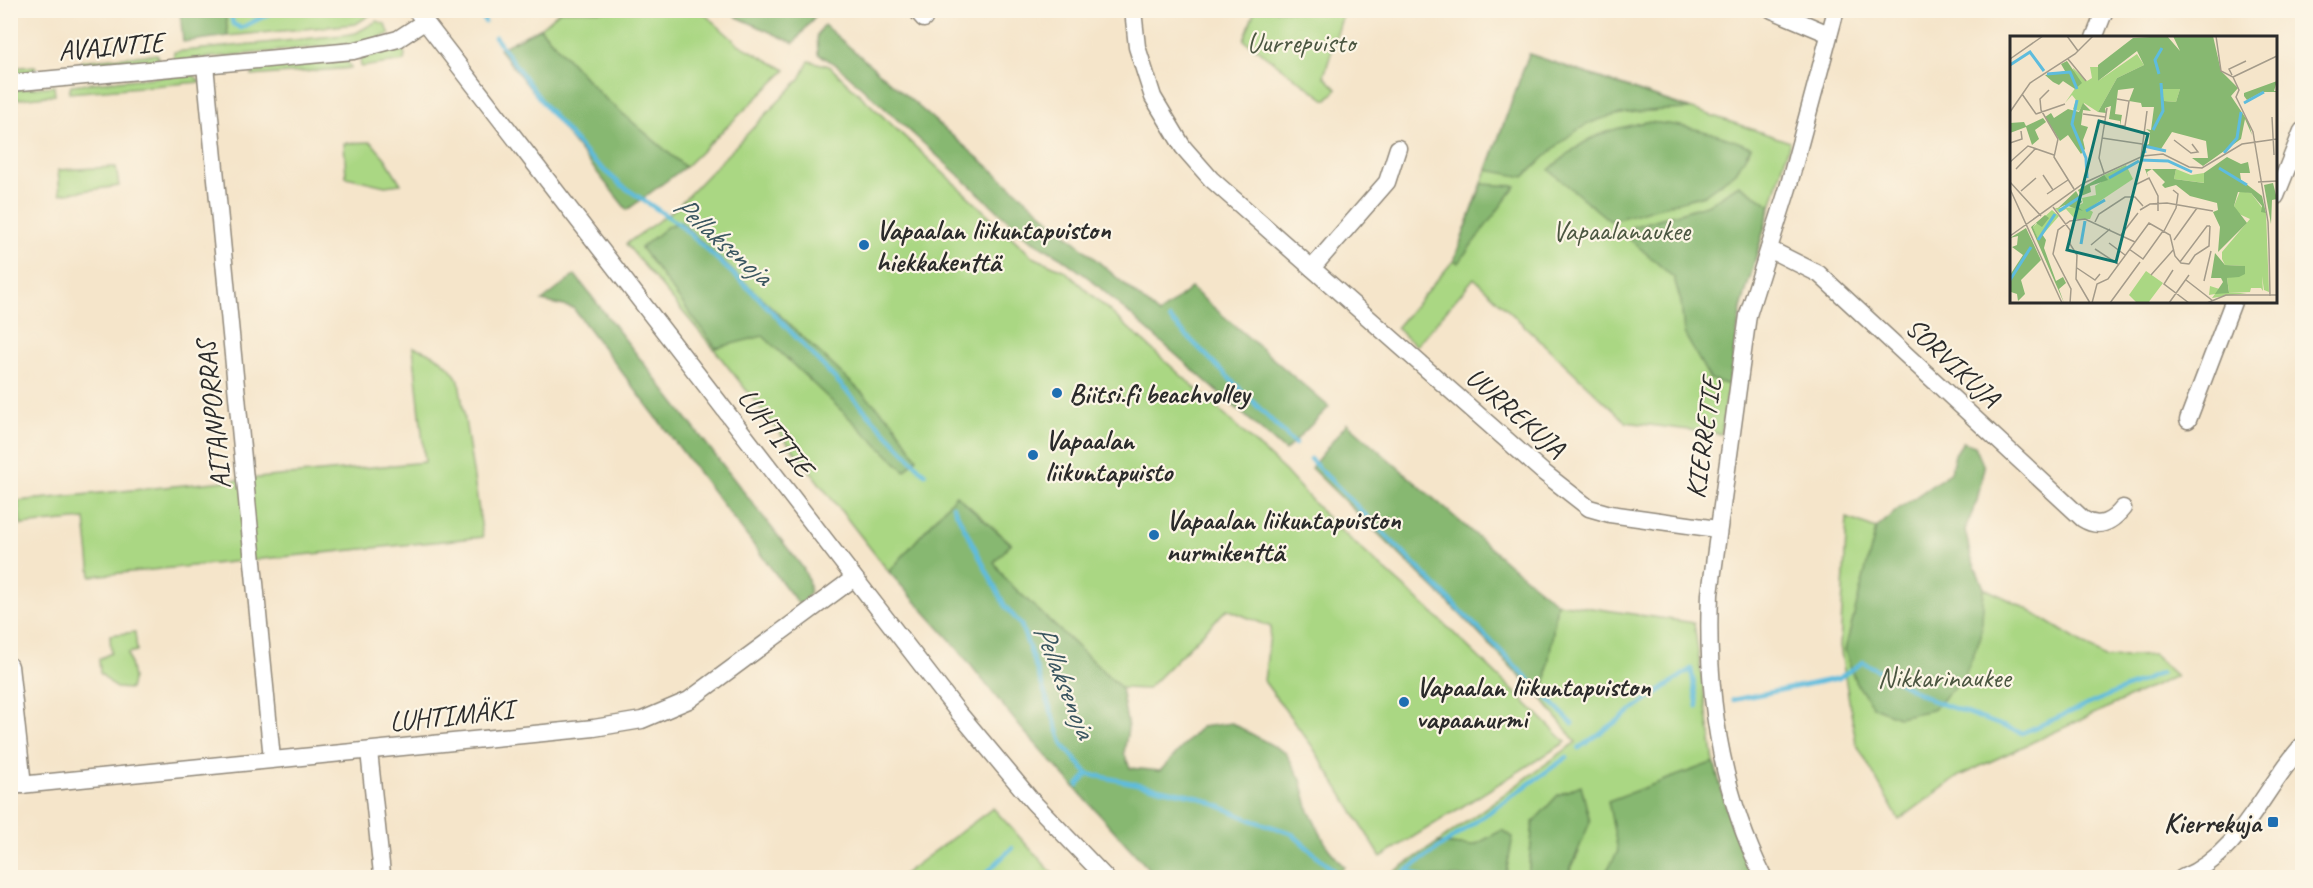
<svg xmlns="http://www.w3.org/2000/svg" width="2313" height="888" viewBox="0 0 2313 888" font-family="Caveat,sans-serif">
	<rect width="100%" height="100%" fill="#fcf5e5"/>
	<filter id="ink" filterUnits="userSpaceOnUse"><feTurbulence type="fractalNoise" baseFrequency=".0167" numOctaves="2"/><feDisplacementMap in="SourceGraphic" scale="12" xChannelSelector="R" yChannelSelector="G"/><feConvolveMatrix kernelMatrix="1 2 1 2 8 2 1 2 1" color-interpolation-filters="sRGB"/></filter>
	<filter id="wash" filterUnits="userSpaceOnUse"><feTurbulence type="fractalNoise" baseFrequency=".008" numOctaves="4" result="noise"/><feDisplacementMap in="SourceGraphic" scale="24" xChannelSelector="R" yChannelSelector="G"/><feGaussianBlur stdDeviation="1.35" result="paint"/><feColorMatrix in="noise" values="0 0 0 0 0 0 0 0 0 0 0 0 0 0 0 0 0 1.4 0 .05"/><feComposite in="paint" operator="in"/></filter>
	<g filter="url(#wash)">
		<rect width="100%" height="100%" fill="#f5e5ca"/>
		<g fill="#aad783" stroke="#6a8157" stroke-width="1.5">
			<polygon points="1255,10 1344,11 1324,76 1337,89 1326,100 1244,40"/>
			<polygon points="225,11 375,10 376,11 356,24 228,36"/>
			<polygon points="560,11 701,11 738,44 786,70 685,167 601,95 540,28"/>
			<polygon points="377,21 385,24 390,34 362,43 173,61 174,52 344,35 356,33"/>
			<polygon points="400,47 405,54 404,61 361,67 360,59"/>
			<polygon points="157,54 159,62 81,69 79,65 82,61"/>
			<polygon points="1529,54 1790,142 1741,308 1721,434 1626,422 1474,278 1416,346 1396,328 1454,260"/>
			<polygon points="347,60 351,68 252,76 254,68"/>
			<polygon points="809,61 829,66 1033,257 1065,271 1205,397 1285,471 1331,522 1432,612 1566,742 1381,857 1312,746 1264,681 1271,627 1227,609 1147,689 1121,688 1006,580 994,562 1011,543 956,495 889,572 714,349 626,244 675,209 800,79"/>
			<polygon points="35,66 37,73 11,76 11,68"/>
			<polygon points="192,74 201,82 69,93 71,85"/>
			<polygon points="54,86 55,95 11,100 11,90"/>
			<polygon points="371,142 385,158 401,184 385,186 346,177 344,143"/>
			<polygon points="116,167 119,186 60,194 58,170"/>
			<path d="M413,347c22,6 35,15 46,34l24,156 -392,39 -6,-57 -64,6 -3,-24 407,-39z"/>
			<polygon points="1847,518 1876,529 1984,588 2022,606 2106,658 2154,655 2176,676 1959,776 1899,820 1856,743 1840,646"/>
			<polygon points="1557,603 1694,623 1714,762 1731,825 1754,877 1567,877 1579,852 1533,822 1528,877 1505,877 1509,858 1473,846 1437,843 1576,742 1543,700"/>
			<polygon points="135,632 137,651 128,653 133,678 130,689 116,688 100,673 99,659 111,653 110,635"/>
			<polygon points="993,808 1056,877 900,877"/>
		</g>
		<g fill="#87b871" stroke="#59724e" stroke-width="1.5">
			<polygon points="180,11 225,11 228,36 183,42"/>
			<polygon points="730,11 809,11 815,16 794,43 737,17"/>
			<polygon points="824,25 1159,314 1191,288 1329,407 1285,451 1090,279 1060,257 1029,239 837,65 818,54 817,35"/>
			<polygon points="540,28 601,95 685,167 627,210 499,49"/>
			<path d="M1529,54l161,55c-39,2 -84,0 -117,24 -18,13 -33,29 -49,44l-37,-7z"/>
			<path d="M1646,122c37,2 71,11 105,25l-15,25 -32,23 -94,26 -61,-51c33,-30 52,-40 97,-48z"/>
			<polygon points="1482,184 1516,186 1458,263 1454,260"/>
			<polygon points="1739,185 1771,205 1741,308 1729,385 1710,379 1684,333 1681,302 1674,278 1625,235 1632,227 1709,204"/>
			<polygon points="681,222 893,422 917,458 905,471 763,336 716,348 641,248 668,226"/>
			<polygon points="575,275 803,568 808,579 810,593 800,606 573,308 542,301"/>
			<polygon points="1347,423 1511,566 1557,603 1543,700 1447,601 1311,468"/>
			<polygon points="1963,442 1975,446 1984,467 1977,501 1965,530 1971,557 1984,588 1981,636 1964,677 1932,710 1898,717 1873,707 1855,681 1845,650 1876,529 1897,510 1951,472 1955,454"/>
			<polygon points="956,495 1011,544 994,562 1006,580 1121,688 1128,728 1124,753 1130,768 1160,771 1201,727 1232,723 1286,753 1301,780 1309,811 1328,848 1344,867 1335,877 1156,877 1021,728 953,643 889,572"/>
			<polygon points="1714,762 1731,825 1754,877 1603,877 1618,851 1608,801"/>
			<polygon points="1581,785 1590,822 1567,877 1528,877 1533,822 1558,795"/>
			<polygon points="1502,830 1513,837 1505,877 1386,877 1437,843 1473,846"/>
		</g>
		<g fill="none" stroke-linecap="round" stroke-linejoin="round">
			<g stroke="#5ebcdd" stroke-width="4.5">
				<polyline points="230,10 233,24 241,28 276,10"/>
				<polyline points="480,10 485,22"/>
				<polyline points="495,37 546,107 587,155 621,185 679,224 756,295 925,474"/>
				<polyline points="1170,319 1295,444"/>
				<polyline points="1310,459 1573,724"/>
				<polyline points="953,506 1005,606 1021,625 1063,745 1088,774"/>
				<polyline points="1733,700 1839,678 1863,662 1931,700 2022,733 2161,673"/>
				<polyline points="1579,748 1691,669 1698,707"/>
				<polyline points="1088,774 1196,796 1251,820 1291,833 1342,878"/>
				<polyline points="1078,785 1088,774"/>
				<polyline points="1407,870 1423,878"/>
				<polyline points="981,878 1012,848"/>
				<polyline points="1396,878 1567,757"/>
			</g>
		</g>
	</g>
	<g filter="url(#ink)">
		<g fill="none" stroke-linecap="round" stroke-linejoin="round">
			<g stroke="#90887a" stroke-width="19">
				<g id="minor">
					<polyline points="416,10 958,712 1033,802 1106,878"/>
					<polyline points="916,10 924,19"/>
					<polyline points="1133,10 1137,47 1153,97 1183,147 1211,179 1543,472 1589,508 1610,514 1717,529"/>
					<polyline points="1772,10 1829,34"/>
					<polyline points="2094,38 2105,10"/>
					<polyline points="205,65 272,759"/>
					<polyline points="10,83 353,51 398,39 424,22"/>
					<polyline points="2276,196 2302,131"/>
					<path d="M1769,249l50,25 264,245c16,10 29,3 40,-11"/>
					<polyline points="1312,268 1387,182 1398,148"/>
					<polyline points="2188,420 2233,302"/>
					<polyline points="10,666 23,785"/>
					<polyline points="369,751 382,874"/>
					<polyline points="10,786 594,728 642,720 689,700 854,578"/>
					<path d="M1764,878c-44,-88 -58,-186 -54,-284l38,-279 40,-127 48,-178"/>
					<path d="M2182,878c59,-24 80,-88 120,-132"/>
				</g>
			</g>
			<use href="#minor" stroke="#fff" stroke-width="16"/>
		</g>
	</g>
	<g fill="#1f6fb2" stroke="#fcf5e5" stroke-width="2">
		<circle cx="864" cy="245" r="6"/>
		<circle cx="1057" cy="393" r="6"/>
		<circle cx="1033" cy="455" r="6"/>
		<circle cx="1154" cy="535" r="6"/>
		<circle cx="1404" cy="702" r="6"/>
		<rect x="2267" y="816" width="12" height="12" rx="3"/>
	</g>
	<g text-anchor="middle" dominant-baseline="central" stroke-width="4.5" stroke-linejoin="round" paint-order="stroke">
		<g font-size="28" fill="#4b5641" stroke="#fcf5e5">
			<text x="1301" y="42">Uurrepuisto</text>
			<text x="1621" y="230">Vapaalanaukee</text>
			<text x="1944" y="677">Nikkarinaukee</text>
		</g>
		<g font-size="28" fill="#2b2b2b" stroke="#fcf5e5">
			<text transform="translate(111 46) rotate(-5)">AVAINTIE</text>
			<text transform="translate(1953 362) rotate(43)">SORVIKUJA</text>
			<text transform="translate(1516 412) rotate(41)">UURREKUJA</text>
			<text transform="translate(213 415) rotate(-96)">AITANPORRAS</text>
			<text transform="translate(776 432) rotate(52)">LUHTITIE</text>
			<text transform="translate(1703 438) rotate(-82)">KIERRETIE</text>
			<text transform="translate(451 715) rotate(-6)">LUHTIMÄKI</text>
		</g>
		<g font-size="28" font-weight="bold" fill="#2b2b2b" stroke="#fcf5e5" text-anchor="start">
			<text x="876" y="229">Vapaalan liikuntapuiston<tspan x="876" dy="32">hiekkakenttä</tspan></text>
			<text x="1069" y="393">Biitsi.fi beachvolley</text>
			<text x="1045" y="439">Vapaalan<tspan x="1045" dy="32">liikuntapuisto</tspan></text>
			<text x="1166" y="519">Vapaalan liikuntapuiston<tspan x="1166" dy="32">nurmikenttä</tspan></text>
			<text x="1416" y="686">Vapaalan liikuntapuiston<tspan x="1416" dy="32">vapaanurmi</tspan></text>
			<text x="2261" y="822" text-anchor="end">Kierrekuja</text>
		</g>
		<g font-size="30" font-style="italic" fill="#3a5660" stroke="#fcf5e5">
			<text transform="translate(723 240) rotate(41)">Pellaksenoja</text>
			<text transform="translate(1065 681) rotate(68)">Pellaksenoja</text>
		</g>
	</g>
	<g transform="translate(2010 36)">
		<rect width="267" height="267" fill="#f5e5ca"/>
		<path d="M127,18l7,11 -27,13 -19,34 -14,-9 -5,8 -6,-2 3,-9 -4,-5 -7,8 11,-16 -3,-19 14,13 5,-3 -2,-11h10l-2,14zM152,53h18l-4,13 -12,-1zM116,129l7,14 -45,30 5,3 -3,7h-15l-9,-10 -7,4 -4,-5 26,-1 -4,-1 6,-3 -1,-5 14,-3 -1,-9 8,-5 1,-6zM166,133l15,6 13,-2 1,10 -31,-4zM230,155l11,2 15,20 3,79 -5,-2 -2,-14 1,15 -2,-3h-10l-1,4 -23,1h20l-35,5 3,-4 -6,1 1,-9 19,6 -2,-14 18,-5 -1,-7 -19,-1 -3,-6v-7l28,-33 -13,-6 -3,-7zM42,174l7,6 -21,24 -5,-13zM136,235l17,12 -15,20h-11l-8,-8z" fill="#aad783"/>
		<path d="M157,0l13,15 -7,-15h40l8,35 17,17 -7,8 18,27 3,12 -7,-16 -4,20 -38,27 -11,-8h16l-2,-17 -34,-9 -11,17 -18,-3 6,-2 1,-12 -4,-3 5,1 3,-23h-12l-1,-4 -12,-2 5,-13 -16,2 -3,24 7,1 -2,11v-5l-11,-2 2,-13 -6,2 1,5 -8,-1 19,-34 27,-13 -7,-14 -39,30v-16l35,-27zM152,53h18l-4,13 -12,-1zM57,25l15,22 -7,6 -12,-8 -4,4 -6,-3 -8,-7 20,-4 -4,-7zM267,45l-3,10h3v12l-1,-11h-14l-15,8 -3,-4v-3zM73,67l8,8 -8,-1 -2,15 7,2 -5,13 2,9 -4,5 -13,-19 -8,6 -15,-24 6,-4 3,5 14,-9 11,3zM33,82l3,4 -11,8 4,9 -7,6 -6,-18 -16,6v-10l14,-1 2,4zM217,121l14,7 7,-2 2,11h-10l1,7 21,16 4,17 -5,-1 1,-6 -11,-13 -13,-1 -4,14 13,17 -29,29 2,-25 -7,-15 5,-2 -1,-7 -27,-7 -14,-11 -11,3 -3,-3 3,-3 -13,-13 -5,3 1,5 -3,-8h31l-2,10 30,4v-10zM94,139l4,5 -18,6 1,6 -10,4 -3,-6zM263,147l4,16 -5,1 -1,24 -7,-39zM66,155l6,11 -5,4 6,5 -18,-6 -8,4zM35,179l4,3 -7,9 -6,-4 -3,4 5,12 4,-5 4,6 -2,8 12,33 7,-4 3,6 -7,6 5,14 -33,-76zM16,192l15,32 -20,20 4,14 -7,7 -1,-7 -6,-2 -1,-17 13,-20 -11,-8 5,-2 1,-9 -8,2zM205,217l10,12 20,1v8l-6,3 -12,1 2,15 -14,1 8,-12 -2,-4h-10z" fill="#87b871" fill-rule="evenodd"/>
		<path fill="none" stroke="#5ebcdd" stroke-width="3" d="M0,29l20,-13 14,19M37,38l23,-2 7,17M149,38l-4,-14 7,-12M67,64l-5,24 14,34 1,20M234,67l20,-11M143,94l10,-19 -2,-28M135,117l-1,-7 22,5M214,117l13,-15 4,-26M130,124l28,1 24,11M209,132l28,17M99,142l30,-17M49,175l21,-14M76,175l19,-11M28,204l17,-26M71,208l4,-23M0,244l21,-33"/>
		<path fill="none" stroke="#a49b8a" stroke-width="1.5" d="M57,0l11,15M206,0l5,35 12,6 6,13 -3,7 17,35 15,90 1,27M0,23l33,-23M58,23l18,22M222,39l-3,-6 17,-8M223,41l44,-21M39,54l-9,9 1,11 17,29 -4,18 20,32M12,58l14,20M0,76l20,-29 45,-29 18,-18M26,78l29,-10M73,78l22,3M262,81l2,38M94,88l21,2 4,-25 -12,-2M92,102l40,6M164,104l17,13 7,-1 -6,-8M0,107l12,-4 -1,-8M131,121l6,-46M0,126l18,-16 26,9M6,133l20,-21M94,137l-5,-15 8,-50M33,139l10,15M0,146l31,34M248,146l19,-1M125,149l14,-7 9,18v15M0,153l52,114M11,155l15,-13M37,158l21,-14M43,171l17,23v14l7,11 -1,24 14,24M130,174l10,-6 17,-1 46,8M85,186l4,-8 26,-17h10l8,9M154,195l12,-23 2,-14 -5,-4M111,199l17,-22M0,200l74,-53 59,-27 20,-2 26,13 13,1 40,-24 35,-5M164,204l23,-32M99,207l16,12M81,209l19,-16M259,212l1,48M85,213l23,15M119,213l14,10 20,-28M170,226l27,-36h3M179,228l6,-9 14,-9 1,-20M67,232l18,12 5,-6M163,234l-9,14 25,19M141,239l23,-26M176,244l27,21M194,245l7,-30M60,267l1,-14 -18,-35 5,-24 12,-9 15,-2 50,23M82,267l5,-19 11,-5 41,-56 21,12 5,21 6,7 8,1M100,267l30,-41M159,267l20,-28M197,267l19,-8h51"/>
		<path fill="#0f766e" fill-opacity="0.15" stroke="#0f766e" stroke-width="3" d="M89,85l49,13 -32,128 -49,-12z"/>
		<rect width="267" height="267" fill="none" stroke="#2b2b2b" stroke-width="3"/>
	</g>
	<rect width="2313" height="888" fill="none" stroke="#fcf5e5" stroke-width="36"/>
</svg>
